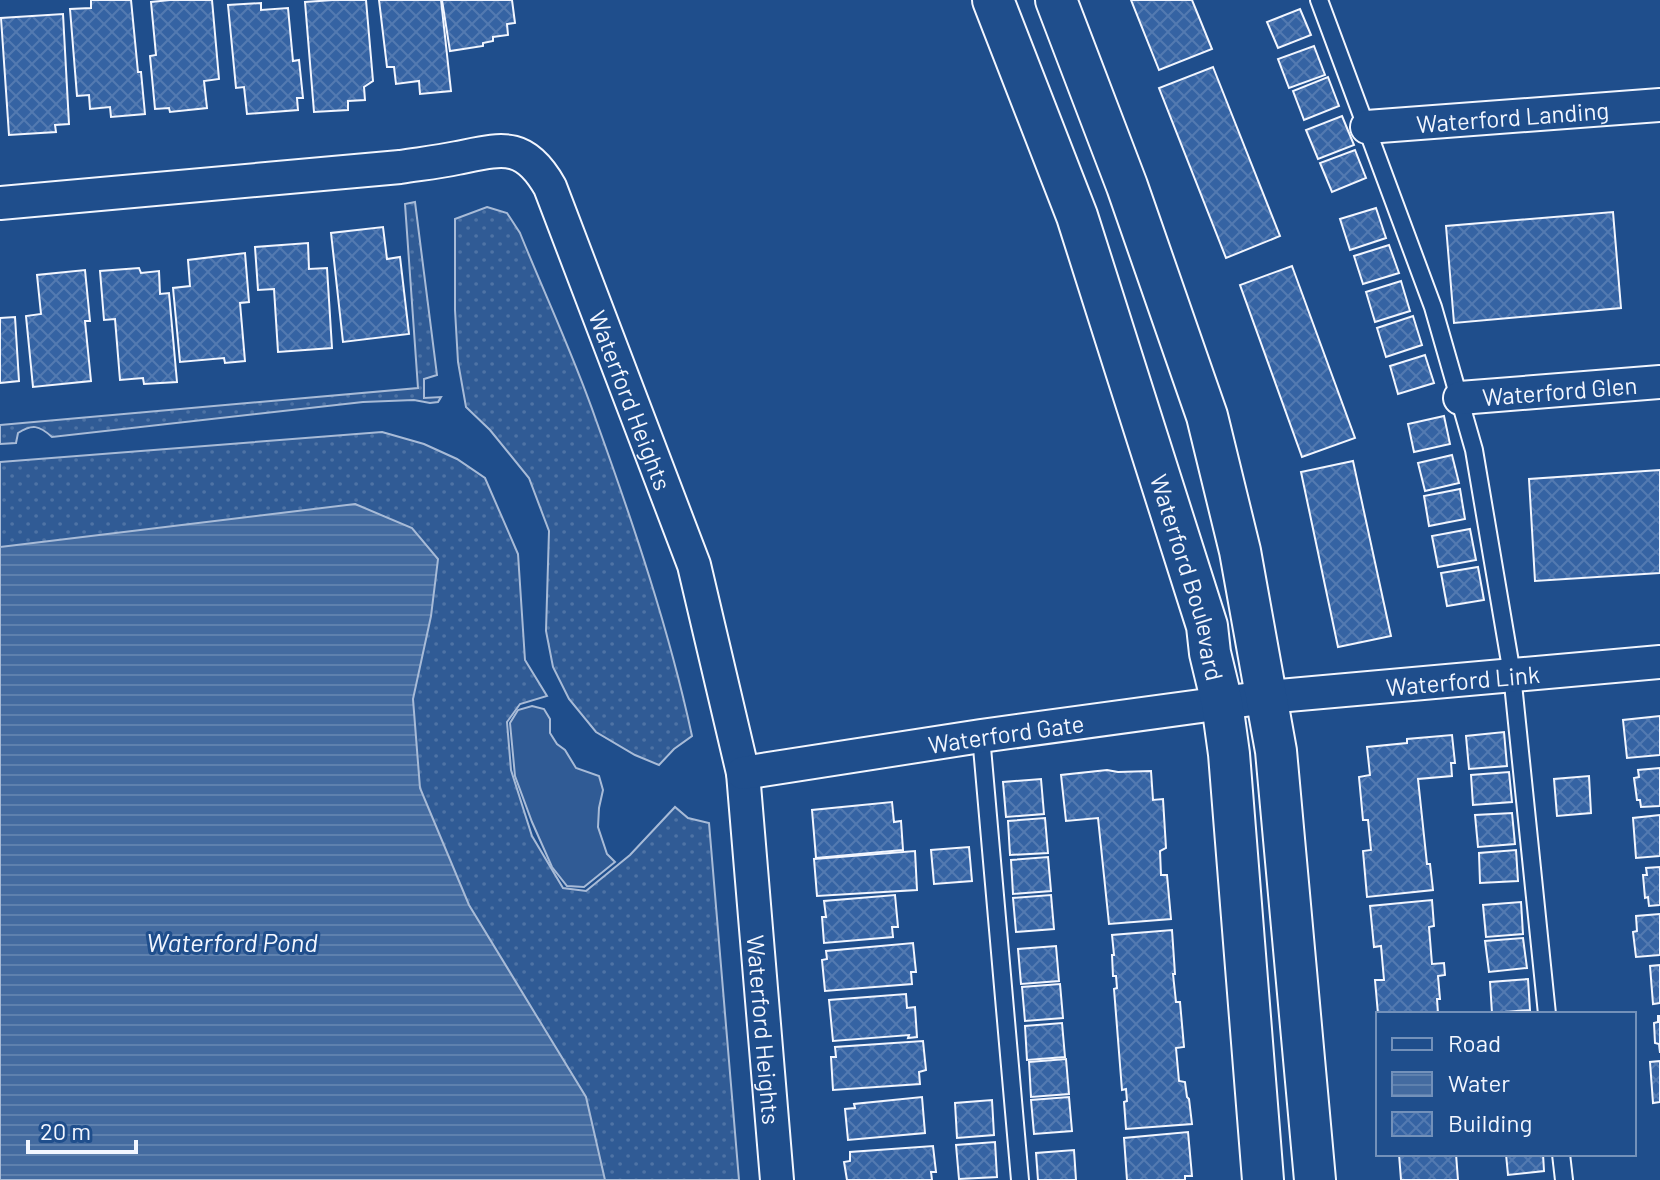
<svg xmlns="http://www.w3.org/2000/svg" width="1660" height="1180" viewBox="0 0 1660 1180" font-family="Barlow,sans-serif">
	<defs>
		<pattern id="grass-dots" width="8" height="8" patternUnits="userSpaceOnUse" patternTransform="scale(2)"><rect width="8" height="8" fill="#305b95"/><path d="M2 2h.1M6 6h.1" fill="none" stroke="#4e73a5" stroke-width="1.8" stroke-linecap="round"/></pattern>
		<pattern id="water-rules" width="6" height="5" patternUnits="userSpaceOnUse" patternTransform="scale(2)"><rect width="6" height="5" fill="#446ba0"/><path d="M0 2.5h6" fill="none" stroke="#5f81ae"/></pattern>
		<pattern id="building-cross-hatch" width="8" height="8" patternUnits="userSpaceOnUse" patternTransform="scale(2)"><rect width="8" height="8" fill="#3563a3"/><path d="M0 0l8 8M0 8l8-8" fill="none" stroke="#537ab1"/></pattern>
	</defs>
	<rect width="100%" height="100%" fill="#1f4e8c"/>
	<g fill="url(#grass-dots)" stroke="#a8bbd7" stroke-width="2">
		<path d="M415,202l22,173 -13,4v19l17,-1 -3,5 -8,1 -16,-3 -51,2 -311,35c-13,-12 -20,-13 -34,-4l-2,10 -16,1v-19l418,-37 -13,-184z"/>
		<path d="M487,207l20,6 13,20c25,62 54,123 76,187 37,103 73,209 96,316l-18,13 -15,16 -24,-10 -39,-23 -27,-33 -16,-32 -7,-36 3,-100 -20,-53 -39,-48 -24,-23 -8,-45 -3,-52v-91z"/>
		<polygon points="382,432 424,444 457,459 485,478 518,554 525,660 547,696 520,704 507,722 511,770 532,836 563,888 586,891 630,855 675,807 688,818 709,823 739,1180 0,1180 0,462"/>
	</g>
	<polygon fill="#305b95" stroke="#a8bbd7" stroke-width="2" points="532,706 544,709 550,719 550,733 557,744 565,750 576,768 599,776 603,790 599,808 598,827 607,854 615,862 584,887 567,886 552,867 532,822 515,776 510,723 518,710"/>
	<polygon fill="url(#water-rules)" stroke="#a8bbd7" stroke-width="2" points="355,504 412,528 438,559 431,616 413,699 420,788 469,905 586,1097 605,1180 0,1180 0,547"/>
	<g fill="url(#building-cross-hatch)" stroke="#f2f6ff" stroke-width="2">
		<polygon points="91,0 131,0 138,72 141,72 145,114 111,117 110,107 90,109 89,95 77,96 70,9 91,8"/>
		<polygon points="170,0 212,0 219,79 204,81 207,108 170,112 169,108 155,109 150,56 156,55 151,2"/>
		<polygon points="333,0 366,0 373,81 364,87 365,100 348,101 348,110 314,112 305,2"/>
		<polygon points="379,0 441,0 451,91 420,94 419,81 396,84 394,67 387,67"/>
		<polygon points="442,0 512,0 515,23 507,24 508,35 493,37 493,41 483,43 483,46 450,51"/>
		<polygon points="1131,0 1192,0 1212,49 1159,70"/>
		<polygon points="261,3 261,10 288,8 293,61 299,60 303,98 297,98 298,110 247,114 244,87 236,88 228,5"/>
		<polygon points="1300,9 1311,35 1278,48 1267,22"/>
		<polygon points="63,14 69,124 55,125 56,132 9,135 1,18"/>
		<polygon points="1314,46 1325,75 1289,88 1278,59"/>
		<polygon points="1213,67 1280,236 1226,258 1159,88"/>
		<polygon points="1328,77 1339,106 1304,120 1293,91"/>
		<polygon points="1342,116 1354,145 1318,159 1306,130"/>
		<polygon points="1355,150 1366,178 1332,192 1320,163"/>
		<polygon points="1376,208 1386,238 1350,250 1340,219"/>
		<polygon points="1613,212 1621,308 1454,323 1446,226"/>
		<polygon points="383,227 387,259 400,257 409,334 343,342 331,233"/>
		<polygon points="308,243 309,269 327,268 332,348 278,352 274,289 258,290 255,247"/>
		<polygon points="1389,245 1399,273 1363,284 1354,256"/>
		<polygon points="245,253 249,302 240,303 245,361 225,363 224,358 180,362 173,288 190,286 188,260"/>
		<polygon points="1292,266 1355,438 1302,457 1240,285"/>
		<polygon points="139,268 141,273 159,271 160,294 169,293 177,382 144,384 143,378 120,380 115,319 104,320 100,271"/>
		<polygon points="85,270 90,321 85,321 91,381 33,387 26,316 41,314 37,275"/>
		<polygon points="1401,281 1410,311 1375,322 1366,292"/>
		<polygon points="1413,316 1422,345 1386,357 1377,328"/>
		<polygon points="15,317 19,381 0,383 0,318"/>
		<polygon points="1425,355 1434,383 1398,394 1390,366"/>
		<polygon points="1444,416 1450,444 1414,452 1408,424"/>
		<polygon points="1452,455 1459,483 1425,491 1418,463"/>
		<polygon points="1353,461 1391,636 1338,647 1301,472"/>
		<polygon points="1660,470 1660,573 1535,581 1529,479"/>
		<polygon points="1460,489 1465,519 1429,526 1424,496"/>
		<polygon points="1470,529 1476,560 1438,567 1432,536"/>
		<polygon points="1478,567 1484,600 1447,606 1441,573"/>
		<polygon points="1660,716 1660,755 1627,758 1623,720"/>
		<polygon points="1504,732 1507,766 1469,769 1466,736"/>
		<polygon points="1452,735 1455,763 1451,763 1452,776 1418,779 1427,864 1430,864 1433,890 1367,897 1363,851 1371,850 1368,820 1363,820 1359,777 1370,775 1367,747 1407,743 1407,739"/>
		<polygon points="1660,768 1660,806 1641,807 1640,800 1637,800 1634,778 1639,777 1638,770"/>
		<polygon points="1107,770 1118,772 1151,771 1153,800 1163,799 1166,848 1160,851 1161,875 1167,875 1171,919 1109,924 1098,818 1066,821 1061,775"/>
		<polygon points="1509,772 1512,802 1473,805 1471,775"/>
		<polygon points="1589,776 1591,813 1557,816 1554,779"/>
		<polygon points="1041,779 1044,814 1006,817 1003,782"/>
		<polygon points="892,802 894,822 901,821 903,850 816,858 812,810"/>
		<polygon points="1512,813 1515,844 1478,847 1475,815"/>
		<polygon points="1660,815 1660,856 1636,858 1633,818"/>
		<polygon points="1045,818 1048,853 1010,855 1008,821"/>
		<polygon points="969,847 972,881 934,884 931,850"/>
		<polygon points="1516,850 1518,881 1480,883 1479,853"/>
		<polygon points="915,851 917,890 817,896 814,859"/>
		<polygon points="1048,857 1051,891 1013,894 1011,860"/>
		<polygon points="1660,867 1660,905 1649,906 1648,897 1645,898 1643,875 1647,875 1646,868"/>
		<polygon points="895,895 898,927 892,927 893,937 824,943 822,917 826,917 824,901"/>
		<polygon points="1051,895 1054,929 1016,932 1013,898"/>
		<polygon points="1432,900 1434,926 1429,927 1432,964 1444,963 1445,975 1438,976 1440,999 1437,999 1438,1013 1441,1014 1378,1014 1375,980 1384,980 1381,946 1374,947 1370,906"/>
		<polygon points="1521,902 1523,934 1486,937 1483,905"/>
		<polygon points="1660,914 1660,955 1636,957 1633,932 1637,931 1636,916"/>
		<polygon points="1172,930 1175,974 1173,974 1176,1002 1180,1002 1184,1047 1176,1048 1179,1081 1185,1082 1187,1097 1189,1099 1192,1124 1126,1129 1124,1102 1127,1101 1126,1089 1122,1090 1114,989 1117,988 1116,976 1113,976 1112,955 1114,955 1112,935"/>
		<polygon points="1523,938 1527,968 1489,972 1485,941"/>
		<polygon points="913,943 916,972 911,972 912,984 825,991 822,960 827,959 826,951"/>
		<polygon points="1056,946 1059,981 1021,984 1018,949"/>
		<polygon points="1660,965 1660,1003 1653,1004 1650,966"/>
		<polygon points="1528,979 1530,1010 1492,1013 1490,982"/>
		<polygon points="1060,984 1063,1018 1025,1021 1022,987"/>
		<polygon points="906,994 907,1008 915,1007 917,1037 908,1038 909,1035 833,1041 829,1000"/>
		<polygon points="1658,1016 1660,1016 1660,1053 1659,1044 1655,1043 1654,1023 1658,1022"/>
		<polygon points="1062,1023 1065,1057 1027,1060 1025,1026"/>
		<polygon points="923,1041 926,1070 919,1072 920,1084 833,1090 831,1057 836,1057 835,1047"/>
		<polygon points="1066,1059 1069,1094 1031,1097 1029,1062"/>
		<polygon points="1660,1061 1660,1102 1653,1103 1650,1062"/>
		<polygon points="922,1097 925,1133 848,1140 845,1109 855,1108 854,1104"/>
		<polygon points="1069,1097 1072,1131 1034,1134 1031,1100"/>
		<polygon points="992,1100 994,1135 957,1138 955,1103"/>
		<polygon points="1188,1132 1192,1176 1185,1176 1185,1180 1127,1180 1124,1138"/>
		<polygon points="995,1142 997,1177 959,1179 956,1145"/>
		<polygon points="933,1146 936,1172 931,1172 932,1180 847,1180 844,1162 850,1161 850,1152"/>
		<polygon points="1074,1150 1076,1180 1038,1180 1036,1153"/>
		<polygon points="1399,1154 1456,1154 1458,1180 1401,1180"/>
		<polygon points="1506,1154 1543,1154 1544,1171 1508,1175"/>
	</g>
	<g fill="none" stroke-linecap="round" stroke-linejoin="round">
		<g stroke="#f2f6ff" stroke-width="20">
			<g id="service">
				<polyline points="1319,0 1433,307 1474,450 1512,674 1547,1014"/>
				<polyline points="981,736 1020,1180"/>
				<polyline points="1561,1154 1564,1180"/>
			</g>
		</g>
		<g stroke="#f2f6ff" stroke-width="36">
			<g id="minor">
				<path id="s1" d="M1367,127l293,-22"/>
				<path id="s2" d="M0,203l400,-36c19,-3 38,-5 57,-9 45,-9 67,-17 93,29l144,378 49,208 34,407"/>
				<path id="s3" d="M1460,398l200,-16"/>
				<path id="s4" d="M743,773l238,-37 286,-39 393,-35"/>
			</g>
		</g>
		<g stroke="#f2f6ff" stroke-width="44">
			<g id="tertiary">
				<path id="s5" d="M993,0l84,216 130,410 3,27 12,50 7,51 34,426"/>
				<polyline points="1056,0 1127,186 1207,416 1240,551 1276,751 1315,1180"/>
			</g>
		</g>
		<use href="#service" stroke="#1f4e8c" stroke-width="16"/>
		<use href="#minor" stroke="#1f4e8c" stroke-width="32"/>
		<use href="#tertiary" stroke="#1f4e8c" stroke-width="40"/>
	</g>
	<g text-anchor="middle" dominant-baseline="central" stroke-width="6" stroke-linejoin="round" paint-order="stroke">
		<g font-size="24" fill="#f2f6ff" stroke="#1f4e8c">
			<text stroke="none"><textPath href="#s1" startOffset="146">Waterford Landing</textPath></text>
			<text stroke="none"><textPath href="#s3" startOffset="100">Waterford Glen</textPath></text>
			<text stroke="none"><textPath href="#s2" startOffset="796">Waterford Heights</textPath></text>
			<text stroke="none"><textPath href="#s5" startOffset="610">Waterford Boulevard</textPath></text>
			<text stroke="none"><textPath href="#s4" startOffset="726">Waterford Link</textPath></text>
			<text stroke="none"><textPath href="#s4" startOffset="266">Waterford Gate</textPath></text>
			<text stroke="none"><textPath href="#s2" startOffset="1444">Waterford Heights</textPath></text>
		</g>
		<g font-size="26" font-style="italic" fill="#f2f6ff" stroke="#1f4e8c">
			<text x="232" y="941">Waterford Pond</text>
		</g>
	</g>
	<rect x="1376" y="1012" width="260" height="144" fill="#1f4e8c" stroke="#7391ba" stroke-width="2"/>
	<rect x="1392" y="1038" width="40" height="12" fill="#1f4e8c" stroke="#7391ba" stroke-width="2"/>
	<text x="1448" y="1052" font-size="24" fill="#f2f6ff">Road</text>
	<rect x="1392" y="1072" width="40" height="24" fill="url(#water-rules)" stroke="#7391ba" stroke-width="2"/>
	<text x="1448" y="1092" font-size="24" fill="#f2f6ff">Water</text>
	<rect x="1392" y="1112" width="40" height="24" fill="url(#building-cross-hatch)" stroke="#7391ba" stroke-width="2"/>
	<text x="1448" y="1132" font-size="24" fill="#f2f6ff">Building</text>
	<path d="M28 1140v12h108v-12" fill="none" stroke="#f2f6ff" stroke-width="4"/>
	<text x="40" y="1140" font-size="24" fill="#f2f6ff" stroke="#1f4e8c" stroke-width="6" paint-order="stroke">20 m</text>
</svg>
